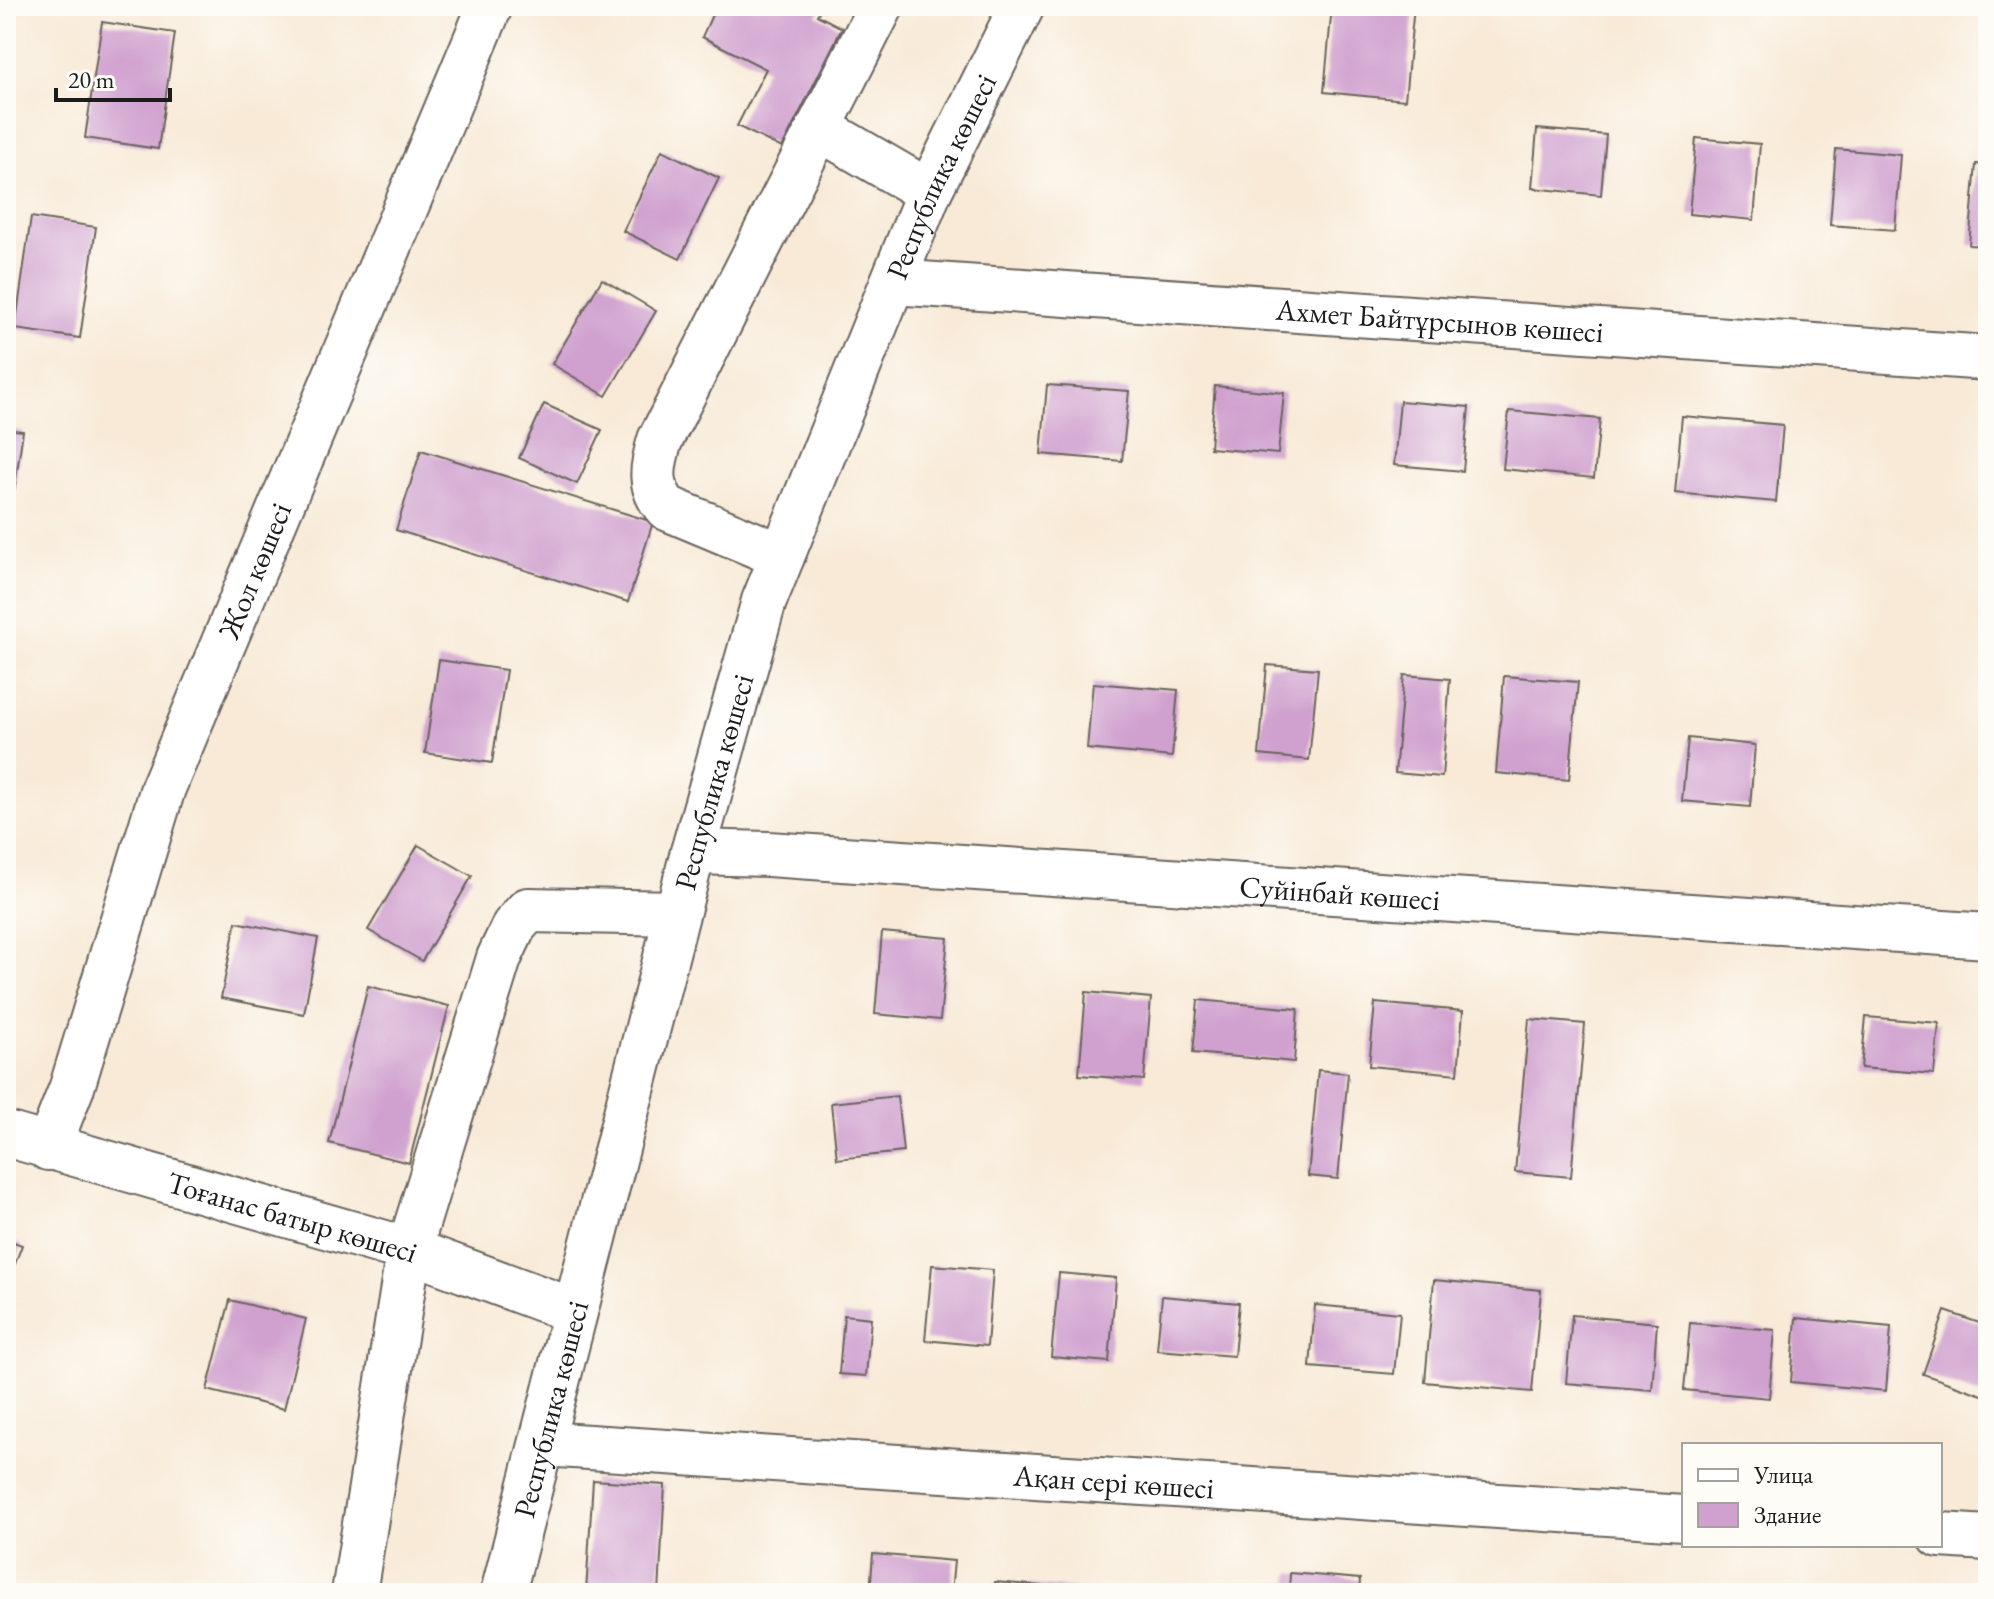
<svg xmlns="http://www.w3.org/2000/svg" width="1994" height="1599" viewBox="0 0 1994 1599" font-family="'EB Garamond',serif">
	<rect width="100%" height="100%" fill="#fdfcf7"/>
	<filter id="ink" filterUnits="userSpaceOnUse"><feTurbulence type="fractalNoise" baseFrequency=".0125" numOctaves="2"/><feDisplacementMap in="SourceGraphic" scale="16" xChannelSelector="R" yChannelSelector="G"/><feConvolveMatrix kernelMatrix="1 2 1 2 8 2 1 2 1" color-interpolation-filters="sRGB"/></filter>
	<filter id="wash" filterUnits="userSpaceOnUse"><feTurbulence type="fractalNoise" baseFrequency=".006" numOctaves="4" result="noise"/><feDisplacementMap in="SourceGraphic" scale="32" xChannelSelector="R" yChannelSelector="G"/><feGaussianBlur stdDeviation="1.8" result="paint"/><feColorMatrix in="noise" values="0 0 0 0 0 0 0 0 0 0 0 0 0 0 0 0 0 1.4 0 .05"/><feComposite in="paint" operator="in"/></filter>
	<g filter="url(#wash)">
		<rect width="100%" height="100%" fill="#f8ead7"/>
		<g id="blocks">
			<g fill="#d0a1cf">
				<polygon points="716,6 812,6 820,10 817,15 842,28 782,148 737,126 766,69 702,37"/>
				<polygon points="1332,6 1414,6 1405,100 1324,92"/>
				<polygon points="102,22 175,33 158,149 85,138"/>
				<polygon points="1537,129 1606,135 1601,195 1532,188"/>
				<polygon points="1696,138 1760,144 1754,220 1689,214"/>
				<polygon points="1836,149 1901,155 1895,230 1830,225"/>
				<polygon points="662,150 719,178 680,259 623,231"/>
				<polygon points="1976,164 1988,165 1988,246 1969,245"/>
				<polygon points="31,217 96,227 80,338 15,329"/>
				<polygon points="602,279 656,311 606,396 552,364"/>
				<polygon points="1047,385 1129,391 1122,461 1041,454"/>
				<polygon points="1215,386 1284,393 1278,454 1210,448"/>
				<polygon points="1400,401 1469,407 1463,471 1394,465"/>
				<polygon points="544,404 602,430 577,484 519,458"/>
				<polygon points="1509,411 1600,419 1594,478 1503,469"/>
				<polygon points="1682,416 1783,425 1776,502 1675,493"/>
				<polygon points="6,429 23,431 8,533 6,533"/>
				<polygon points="421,450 653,522 628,602 396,530"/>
				<polygon points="439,660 506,670 492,763 425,753"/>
				<polygon points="1267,665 1318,669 1309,760 1259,755"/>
				<polygon points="1404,675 1450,679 1442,777 1395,773"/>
				<polygon points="1504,676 1578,682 1569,780 1496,773"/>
				<polygon points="1093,683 1178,690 1172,757 1087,749"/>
				<polygon points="1688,738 1755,745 1750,807 1682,801"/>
				<polygon points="418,845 472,876 422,961 368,930"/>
				<polygon points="236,922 318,938 304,1014 221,998"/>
				<polygon points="882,932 948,938 940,1020 875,1014"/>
				<polygon points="368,986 449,1006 409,1163 329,1143"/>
				<polygon points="1086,992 1151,998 1144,1080 1079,1075"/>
				<polygon points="1198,1000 1298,1009 1294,1062 1193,1053"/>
				<polygon points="1375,1003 1463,1011 1458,1074 1369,1066"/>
				<polygon points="1866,1017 1939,1023 1934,1074 1861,1068"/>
				<polygon points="1529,1019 1585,1024 1571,1177 1515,1172"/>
				<polygon points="1318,1070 1348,1073 1338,1179 1308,1176"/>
				<polygon points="897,1096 903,1152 837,1159 831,1103"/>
				<polygon points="6,1239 22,1245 6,1288"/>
				<polygon points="932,1265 993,1270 987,1346 925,1340"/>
				<polygon points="1059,1273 1116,1278 1109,1362 1051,1357"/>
				<polygon points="1434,1280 1541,1290 1532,1392 1425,1382"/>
				<polygon points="1162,1296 1239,1303 1234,1356 1157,1350"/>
				<polygon points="230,1300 306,1319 284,1409 207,1390"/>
				<polygon points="1315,1305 1400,1313 1394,1374 1310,1367"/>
				<polygon points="1945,1311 1988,1326 1988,1397 1923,1374"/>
				<polygon points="844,1315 871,1318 866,1376 839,1374"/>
				<polygon points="1572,1315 1657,1323 1652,1390 1566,1383"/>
				<polygon points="1796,1318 1891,1327 1886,1391 1791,1382"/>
				<polygon points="1690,1323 1775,1330 1769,1398 1684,1390"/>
				<polygon points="593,1480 665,1485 659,1593 586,1593"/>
				<polygon points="873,1554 954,1561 951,1593 870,1593"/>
				<polygon points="1290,1573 1360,1579 1359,1593 1289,1593"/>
				<polygon points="995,1582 1097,1591 1097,1593 994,1593"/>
				<polygon points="1162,1586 1213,1591 1212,1593 1162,1593"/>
			</g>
		</g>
	</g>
	<g filter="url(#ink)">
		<use href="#blocks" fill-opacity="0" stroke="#69645d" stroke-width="2"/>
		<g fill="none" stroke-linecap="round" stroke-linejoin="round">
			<g stroke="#69645d" stroke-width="48">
				<g id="minor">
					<polyline points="819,128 929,192"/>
					<path id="s1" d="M893,282l1095,76"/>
					<path d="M782,556l-115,-48c-19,-21 -15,-42 -7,-68l221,-434"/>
					<path id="s2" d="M693,852l75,2 1220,82"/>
					<path id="s3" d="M6,1134l403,116 165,61"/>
					<path id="s4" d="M48,1148l24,-61 91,-299 327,-782"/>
					<path id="s5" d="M543,1444l1141,74"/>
					<polyline points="1940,1535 1988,1538"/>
					<polyline points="354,1593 409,1250 499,958 514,926 528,910 677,913"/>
				</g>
			</g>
			<g stroke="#69645d" stroke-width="48">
				<g id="major">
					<path id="s6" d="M503,1593l190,-741 71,-251 165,-409 93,-186"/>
				</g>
			</g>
			<use href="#minor" stroke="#fff" stroke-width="44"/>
			<use href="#major" stroke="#fff" stroke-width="44"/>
		</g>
	</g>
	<g text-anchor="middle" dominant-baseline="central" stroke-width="6" stroke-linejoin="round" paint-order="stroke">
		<g font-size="30" fill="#1c1c1c" stroke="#fdfcf7">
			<text stroke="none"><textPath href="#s6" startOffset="1486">Республика көшесі</textPath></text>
			<text stroke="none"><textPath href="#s1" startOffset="548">Ахмет Байтұрсынов көшесі</textPath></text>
			<text stroke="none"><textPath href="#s4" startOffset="614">Жол көшесі</textPath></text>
			<text stroke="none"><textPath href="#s6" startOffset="838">Республика көшесі</textPath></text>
			<text stroke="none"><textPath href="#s2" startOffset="648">Суйінбай көшесі</textPath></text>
			<text stroke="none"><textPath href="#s3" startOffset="298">Тоғанас батыр көшесі</textPath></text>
			<text stroke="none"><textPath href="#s6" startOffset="190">Республика көшесі</textPath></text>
			<text stroke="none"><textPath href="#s5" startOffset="572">Ақан сері көшесі</textPath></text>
		</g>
	</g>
	<rect width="1994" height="1599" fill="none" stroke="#fdfcf7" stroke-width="32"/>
	<rect x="1682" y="1443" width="260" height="104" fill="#fdfcf7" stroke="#a3a29f" stroke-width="2"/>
	<rect x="1698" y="1469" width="40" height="12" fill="#ffffff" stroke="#a3a29f" stroke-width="2"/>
	<text x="1754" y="1483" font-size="24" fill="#1c1c1c">Улица</text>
	<rect x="1698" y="1503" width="40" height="24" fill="#d0a1cf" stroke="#a3a29f" stroke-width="2"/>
	<text x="1754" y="1523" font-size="24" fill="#1c1c1c">Здание</text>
	<path d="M56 88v12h114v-12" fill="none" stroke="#1c1c1c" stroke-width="4"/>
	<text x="68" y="88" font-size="24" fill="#1c1c1c" stroke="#fdfcf7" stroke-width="6" paint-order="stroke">20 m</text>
</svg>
